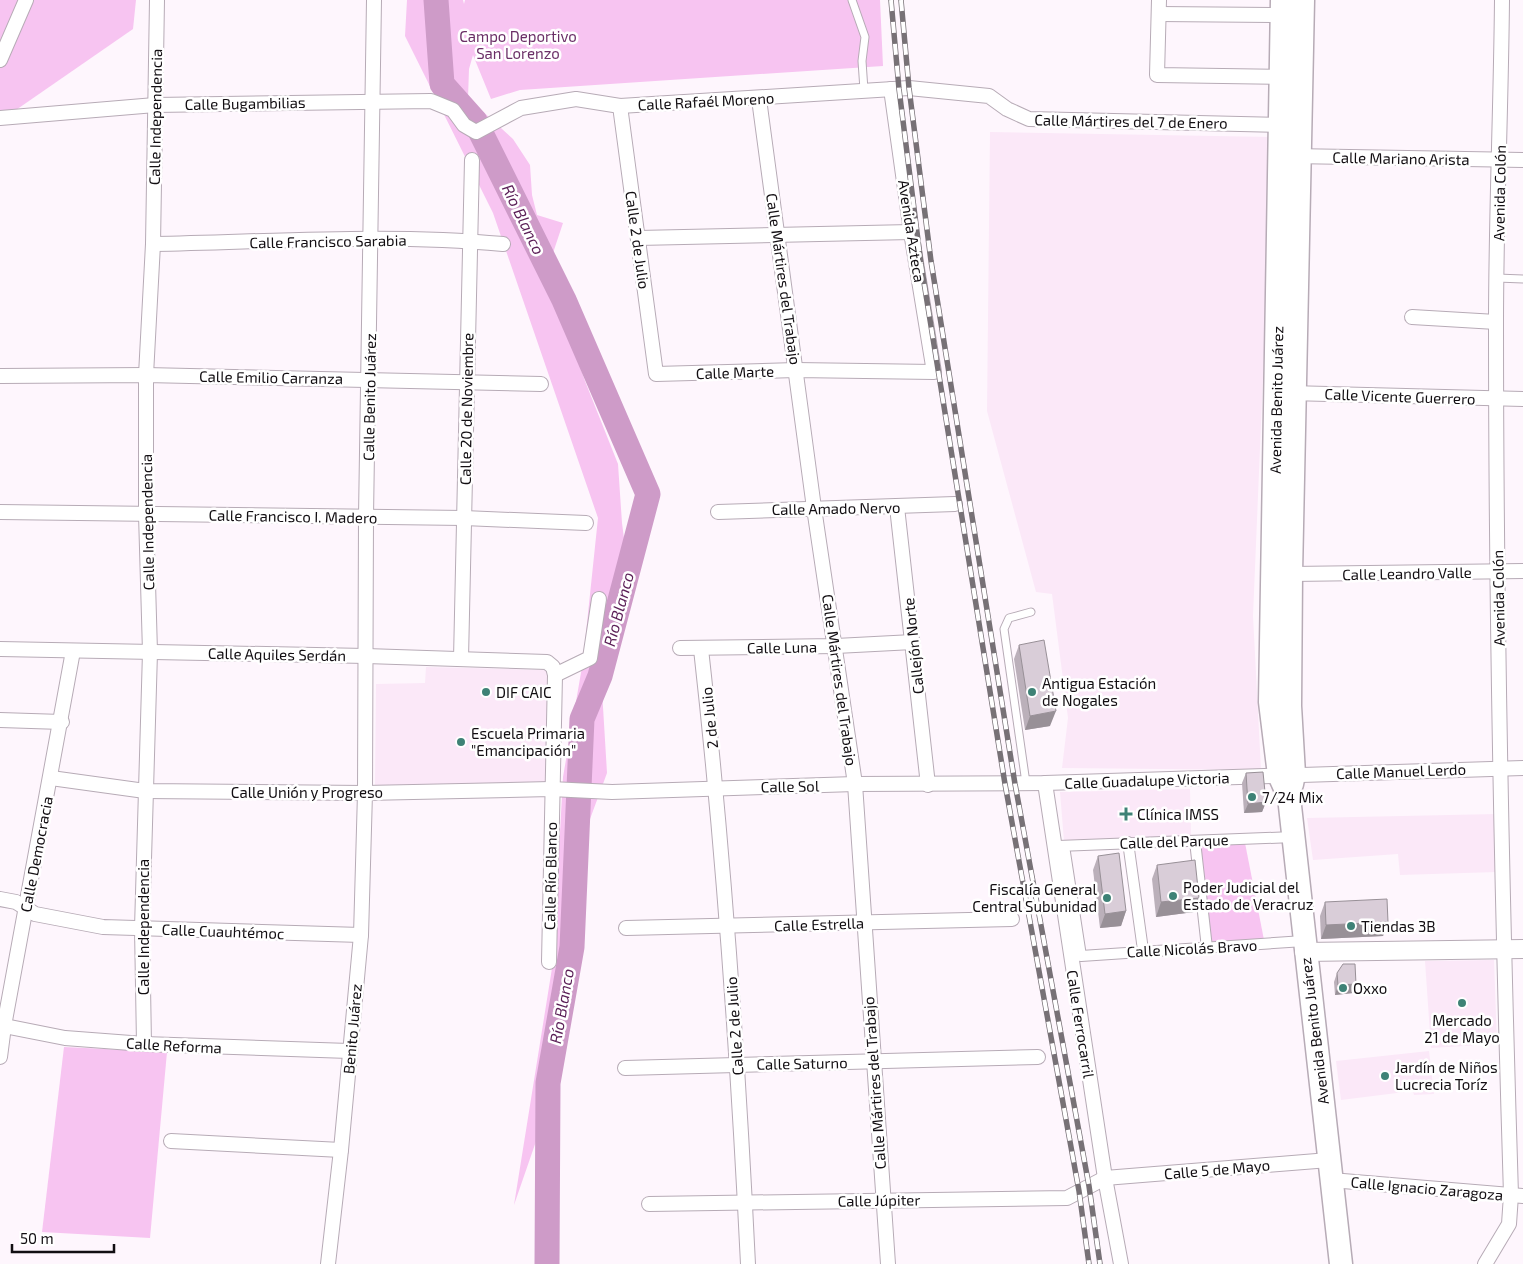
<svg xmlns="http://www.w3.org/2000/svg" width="1523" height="1264" viewBox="0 0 1523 1264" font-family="'Exo 2',sans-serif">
	<rect width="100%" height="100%" fill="#fef6fd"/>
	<g fill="#fbe8f8">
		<polygon points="990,132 1273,137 1253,616 1261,770 1062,768 1068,718 1052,594 1036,592 987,411"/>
		<polygon points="426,667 548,670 545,782 375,786 376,684 425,683"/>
		<polygon points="1190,789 1191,836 1064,841 1060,792"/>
		<polygon points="1497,814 1497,872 1400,875 1398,854 1313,860 1307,818"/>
		<polygon points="1494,960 1497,1044 1431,1048 1425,961"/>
		<polygon points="1429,1051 1434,1094 1414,1095 1413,1091 1341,1100 1336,1061"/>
	</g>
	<g fill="#f7c4f1">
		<polygon points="0,0 136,0 133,29 0,121"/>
		<polygon points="407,0 463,0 464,4 465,0 880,0 883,66 520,90 491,99 473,55 469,69 468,98 513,139 530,165 532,195 537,215 563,223 547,271 585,381 618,464 622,523 628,569 601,674 607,773 583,838 570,1021 542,1124 514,1205 553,962 563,777 583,661 598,518 493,213 405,36"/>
		<polygon points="1245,843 1264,940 1212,944 1200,845"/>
		<polygon points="64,1047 167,1052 150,1238 42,1232"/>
	</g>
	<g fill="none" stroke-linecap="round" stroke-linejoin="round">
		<polyline stroke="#ce9bc8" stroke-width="25" points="436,0 442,84 475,121 483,137 564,300 648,494 600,676 582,719 572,947 548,1083 547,1264"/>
		<g stroke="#b7abb6" stroke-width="9">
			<g id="service">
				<polyline points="852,0 865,37 862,61 864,90"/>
				<polyline points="1497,278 1523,279"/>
				<polyline points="1026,783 1004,629 1009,618 1031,612"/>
			</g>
		</g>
		<g stroke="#b7abb6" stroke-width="12">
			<g id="pedestrian">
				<polyline points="1195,841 1207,948"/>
				<polyline points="1128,842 1143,950"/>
				<polyline points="1058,846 1293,837"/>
				<polyline points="1064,846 1081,956 1304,941"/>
			</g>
		</g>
		<g stroke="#b7abb6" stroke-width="16">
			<g id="minor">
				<polyline points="1159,0 1157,75 1281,77"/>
				<polyline points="1159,14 1282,15"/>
				<polyline points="0,60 26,0"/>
				<polyline points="759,99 814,508 855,784 888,1264"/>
				<polyline points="620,106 656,374 796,370 934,372 911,232 891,89"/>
				<polyline points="0,118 155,105 431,101 453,110 464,125 476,132 521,108 576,99 620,106 909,88 989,96 1007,109 1029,119 1286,125"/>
				<polyline points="1292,156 1523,160"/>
				<polyline points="638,238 911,232"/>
				<path d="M153,244c116,-2 234,-11 350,0"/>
				<polyline points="1412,317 1496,322"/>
				<polyline points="0,376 146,375 541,384"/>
				<polyline points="1289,393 1523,399"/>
				<polyline points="897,507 928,785"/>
				<polyline points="0,512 464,518 586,523"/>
				<polyline points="718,512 955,504"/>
				<polyline points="1291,574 1523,571"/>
				<polyline points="680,648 836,646 913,642"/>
				<polyline points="0,649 366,656 547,662 553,667 555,675 549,962"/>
				<path d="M701,649c23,205 37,410 47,615"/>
				<polyline points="461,659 472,160"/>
				<polyline points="555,675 590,658 599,599"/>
				<polyline points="0,720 62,722"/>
				<polyline points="51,778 145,791 365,793 551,789 612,792 855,784 1045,783 1523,768"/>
				<polyline points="1045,783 1105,1178 1121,1264"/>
				<polyline points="0,899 16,902 35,914 103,927 361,935"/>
				<polyline points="626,928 1012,919"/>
				<polyline points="0,1025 65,1038 144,1044 349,1051"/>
				<polyline points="144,1044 142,928 150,652 146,514 146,375 153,244 157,0"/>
				<polyline points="0,1057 4,1026 73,651"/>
				<polyline points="625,1068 1038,1057"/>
				<polyline points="171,1141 341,1150"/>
				<polyline points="1331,1180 1523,1196"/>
				<polyline points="649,1204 1067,1198 1105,1178 1329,1160"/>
				<polyline points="328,1264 341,1150 361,935 365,793 366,517 374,0"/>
				<path d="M1485,1264l24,-40 2,-29c-9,-290 -15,-580 -15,-871 0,-108 5,-216 6,-324"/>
			</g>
		</g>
		<g stroke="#b7abb6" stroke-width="20">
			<polyline id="tertiary" points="1304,952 1523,949"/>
		</g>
		<g stroke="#b7abb6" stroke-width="25">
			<g id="primary">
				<polyline points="1282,0 1270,702 1279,775 1289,797 1341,1264"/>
				<polyline points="1292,784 1294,774 1290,706 1291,574 1303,0"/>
			</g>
		</g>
		<use href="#service" stroke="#fff" stroke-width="7"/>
		<use href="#pedestrian" stroke="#fff" stroke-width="10"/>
		<use href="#minor" stroke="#fff" stroke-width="14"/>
		<use href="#tertiary" stroke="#fff" stroke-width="18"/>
		<use href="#primary" stroke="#fff" stroke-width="22"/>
		<g stroke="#777176" stroke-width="5.5">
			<g id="rail">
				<polyline points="891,0 899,89 921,264 1005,784 1079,1191 1089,1264"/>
				<polyline points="901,0 909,88 931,261 1015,784 1089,1186 1100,1264"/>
			</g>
		</g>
		<use href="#rail" stroke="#fff" stroke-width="4" stroke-dasharray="11" stroke-linecap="butt"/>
	</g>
	<g fill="#bbb0ba">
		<polygon points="1019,645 1050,726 1025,730 1014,659"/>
		<polygon points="1246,773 1266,802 1262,812 1244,813 1242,783"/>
		<polygon points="1098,856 1126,911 1121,926 1100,928 1093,870"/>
		<polygon points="1157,865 1199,898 1194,912 1156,917 1152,879"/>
		<polygon points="1325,902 1388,922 1383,936 1321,939 1320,916"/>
		<polygon points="1337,973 1353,993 1335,995 1334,982"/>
	</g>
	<g fill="#989097">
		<polygon points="1056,711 1050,726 1025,730 1030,716"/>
		<polygon points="1266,802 1262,812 1244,813 1248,804"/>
		<polygon points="1199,898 1194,912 1156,917 1161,902"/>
		<polygon points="1126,911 1121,926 1100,928 1105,914"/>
		<polygon points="1388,922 1383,936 1321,939 1326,925"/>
		<polygon points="1356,984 1353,993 1335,995 1338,985"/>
	</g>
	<g fill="#d9cdd8" stroke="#989097">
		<polygon points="1044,640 1056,711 1030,716 1019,645"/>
		<polygon points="1263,772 1266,802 1248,804 1246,773"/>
		<polygon points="1119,853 1126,911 1105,914 1098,856"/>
		<polygon points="1195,860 1199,898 1161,902 1157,865"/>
		<polygon points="1387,899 1388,922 1326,925 1325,902"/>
		<polygon points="1343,964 1355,964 1356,984 1338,985 1337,973"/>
	</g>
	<g fill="#3e8276" stroke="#fff" stroke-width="2">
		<circle cx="486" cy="692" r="5"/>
		<circle cx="1032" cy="692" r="5"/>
		<circle cx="461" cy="742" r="5"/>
		<circle cx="1252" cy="797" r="5"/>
		<path d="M1123.5 806.5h5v5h5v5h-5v5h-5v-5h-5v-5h5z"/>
		<circle cx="1173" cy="896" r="5"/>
		<circle cx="1107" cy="898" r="5"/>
		<circle cx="1351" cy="926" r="5"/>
		<circle cx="1343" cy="988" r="5"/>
		<circle cx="1462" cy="1003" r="5"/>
		<circle cx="1385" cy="1076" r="5"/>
	</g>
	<g text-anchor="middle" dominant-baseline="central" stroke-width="5" stroke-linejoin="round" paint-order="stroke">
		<g font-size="15" fill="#6b2f67" stroke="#fff">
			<text x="518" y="36">Campo Deportivo<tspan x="518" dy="17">San Lorenzo</tspan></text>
		</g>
		<g font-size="15" fill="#120e12" stroke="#fff">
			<text transform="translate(706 101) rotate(-3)">Calle Rafaél Moreno</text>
			<text transform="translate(245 103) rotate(-1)">Calle Bugambilias</text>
			<text transform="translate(155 117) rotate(-89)">Calle Independencia</text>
			<text transform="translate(1131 121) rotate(1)">Calle Mártires del 7 de Enero</text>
			<text transform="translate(1401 158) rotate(1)">Calle Mariano Arista</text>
			<text transform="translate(1499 193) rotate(-89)">Avenida Colón</text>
			<text transform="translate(912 231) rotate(81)">Avenida Azteca</text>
			<text transform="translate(638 240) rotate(82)">Calle 2 de Julio</text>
			<text transform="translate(328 241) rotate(-1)">Calle Francisco Sarabia</text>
			<text transform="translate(784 279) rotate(82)">Calle Mártires del Trabajo</text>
			<text transform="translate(735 372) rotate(-2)">Calle Marte</text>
			<text transform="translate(271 377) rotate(1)">Calle Emilio Carranza</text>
			<text transform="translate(1400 396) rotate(2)">Calle Vicente Guerrero</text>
			<text transform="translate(369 397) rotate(-89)">Calle Benito Juárez</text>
			<text transform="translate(1276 400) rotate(-89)">Avenida Benito Juárez</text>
			<text transform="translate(466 409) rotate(-89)">Calle 20 de Noviembre</text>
			<text transform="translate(836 508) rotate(-1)">Calle Amado Nervo</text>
			<text transform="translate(293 516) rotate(1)">Calle Francisco I. Madero</text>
			<text transform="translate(147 522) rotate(-91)">Calle Independencia</text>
			<text transform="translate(1407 573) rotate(-1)">Calle Leandro Valle</text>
			<text transform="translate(1498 598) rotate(-91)">Avenida Colón</text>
			<text transform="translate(913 646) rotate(-96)">Callejón Norte</text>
			<text transform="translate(782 647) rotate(-1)">Calle Luna</text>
			<text transform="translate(277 654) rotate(1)">Calle Aquiles Serdán</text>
			<text transform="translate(840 680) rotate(82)">Calle Mártires del Trabajo</text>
			<text transform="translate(709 718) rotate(-96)">2 de Julio</text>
			<text transform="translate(1401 771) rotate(-2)">Calle Manuel Lerdo</text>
			<text transform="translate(1147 780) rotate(-2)">Calle Guadalupe Victoria</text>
			<text transform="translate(790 786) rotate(-1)">Calle Sol</text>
			<text x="307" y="792">Calle Unión y Progreso</text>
			<text transform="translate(1174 841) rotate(-2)">Calle del Parque</text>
			<text transform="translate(36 854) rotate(-79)">Calle Democracia</text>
			<text transform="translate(550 876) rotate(-89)">Calle Río Blanco</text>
			<text transform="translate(819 924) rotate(-2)">Calle Estrella</text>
			<text transform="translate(143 927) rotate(-90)">Calle Independencia</text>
			<text transform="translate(223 931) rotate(2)">Calle Cuauhtémoc</text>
			<text transform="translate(1192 948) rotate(-3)">Calle Nicolás Bravo</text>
			<text transform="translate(1081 1024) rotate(81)">Calle Ferrocarril</text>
			<text transform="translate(734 1026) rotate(-94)">Calle 2 de Julio</text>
			<text transform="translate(352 1029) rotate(-85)">Benito Juárez</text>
			<text transform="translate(1314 1031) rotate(-97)">Avenida Benito Juárez</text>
			<text transform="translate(174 1045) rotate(3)">Calle Reforma</text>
			<text transform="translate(802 1063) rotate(-1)">Calle Saturno</text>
			<text transform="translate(874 1083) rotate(-94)">Calle Mártires del Trabajo</text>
			<text transform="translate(1217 1169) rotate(-5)">Calle 5 de Mayo</text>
			<text transform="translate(1427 1188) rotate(5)">Calle Ignacio Zaragoza</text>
			<text transform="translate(879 1200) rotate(-1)">Calle Júpiter</text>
		</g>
		<g font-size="15" fill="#120e12" stroke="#fff" text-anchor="start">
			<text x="1042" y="683">Antigua Estación<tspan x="1042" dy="17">de Nogales</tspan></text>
			<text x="496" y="692">DIF CAIC</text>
			<text x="471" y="733">Escuela Primaria<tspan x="471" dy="17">"Emancipación"</tspan></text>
			<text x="1262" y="797">7/24 Mix</text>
			<text x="1137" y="814">Clínica IMSS</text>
			<text x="1183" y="887">Poder Judicial del<tspan x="1183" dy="17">Estado de Veracruz</tspan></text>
			<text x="1097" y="889" text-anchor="end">Fiscalía General<tspan x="1097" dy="17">Central Subunidad</tspan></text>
			<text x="1361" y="926">Tiendas 3B</text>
			<text x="1353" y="988">Oxxo</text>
			<text x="1462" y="1020" text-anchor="middle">Mercado<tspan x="1462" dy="17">21 de Mayo</tspan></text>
			<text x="1395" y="1067">Jardín de Niños<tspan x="1395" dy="17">Lucrecia Toríz</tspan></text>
		</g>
		<g font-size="16" font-style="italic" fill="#5a1e56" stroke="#fff">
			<text transform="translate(524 219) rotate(64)">Río Blanco</text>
			<text transform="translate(618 609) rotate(-75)">Río Blanco</text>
			<text transform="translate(561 1006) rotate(-80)">Río Blanco</text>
		</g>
	</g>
	<path d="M12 1244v8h102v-8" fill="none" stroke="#120e12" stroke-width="2.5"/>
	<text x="20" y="1244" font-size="15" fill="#120e12" stroke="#ffffff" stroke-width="4" paint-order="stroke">50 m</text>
</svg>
